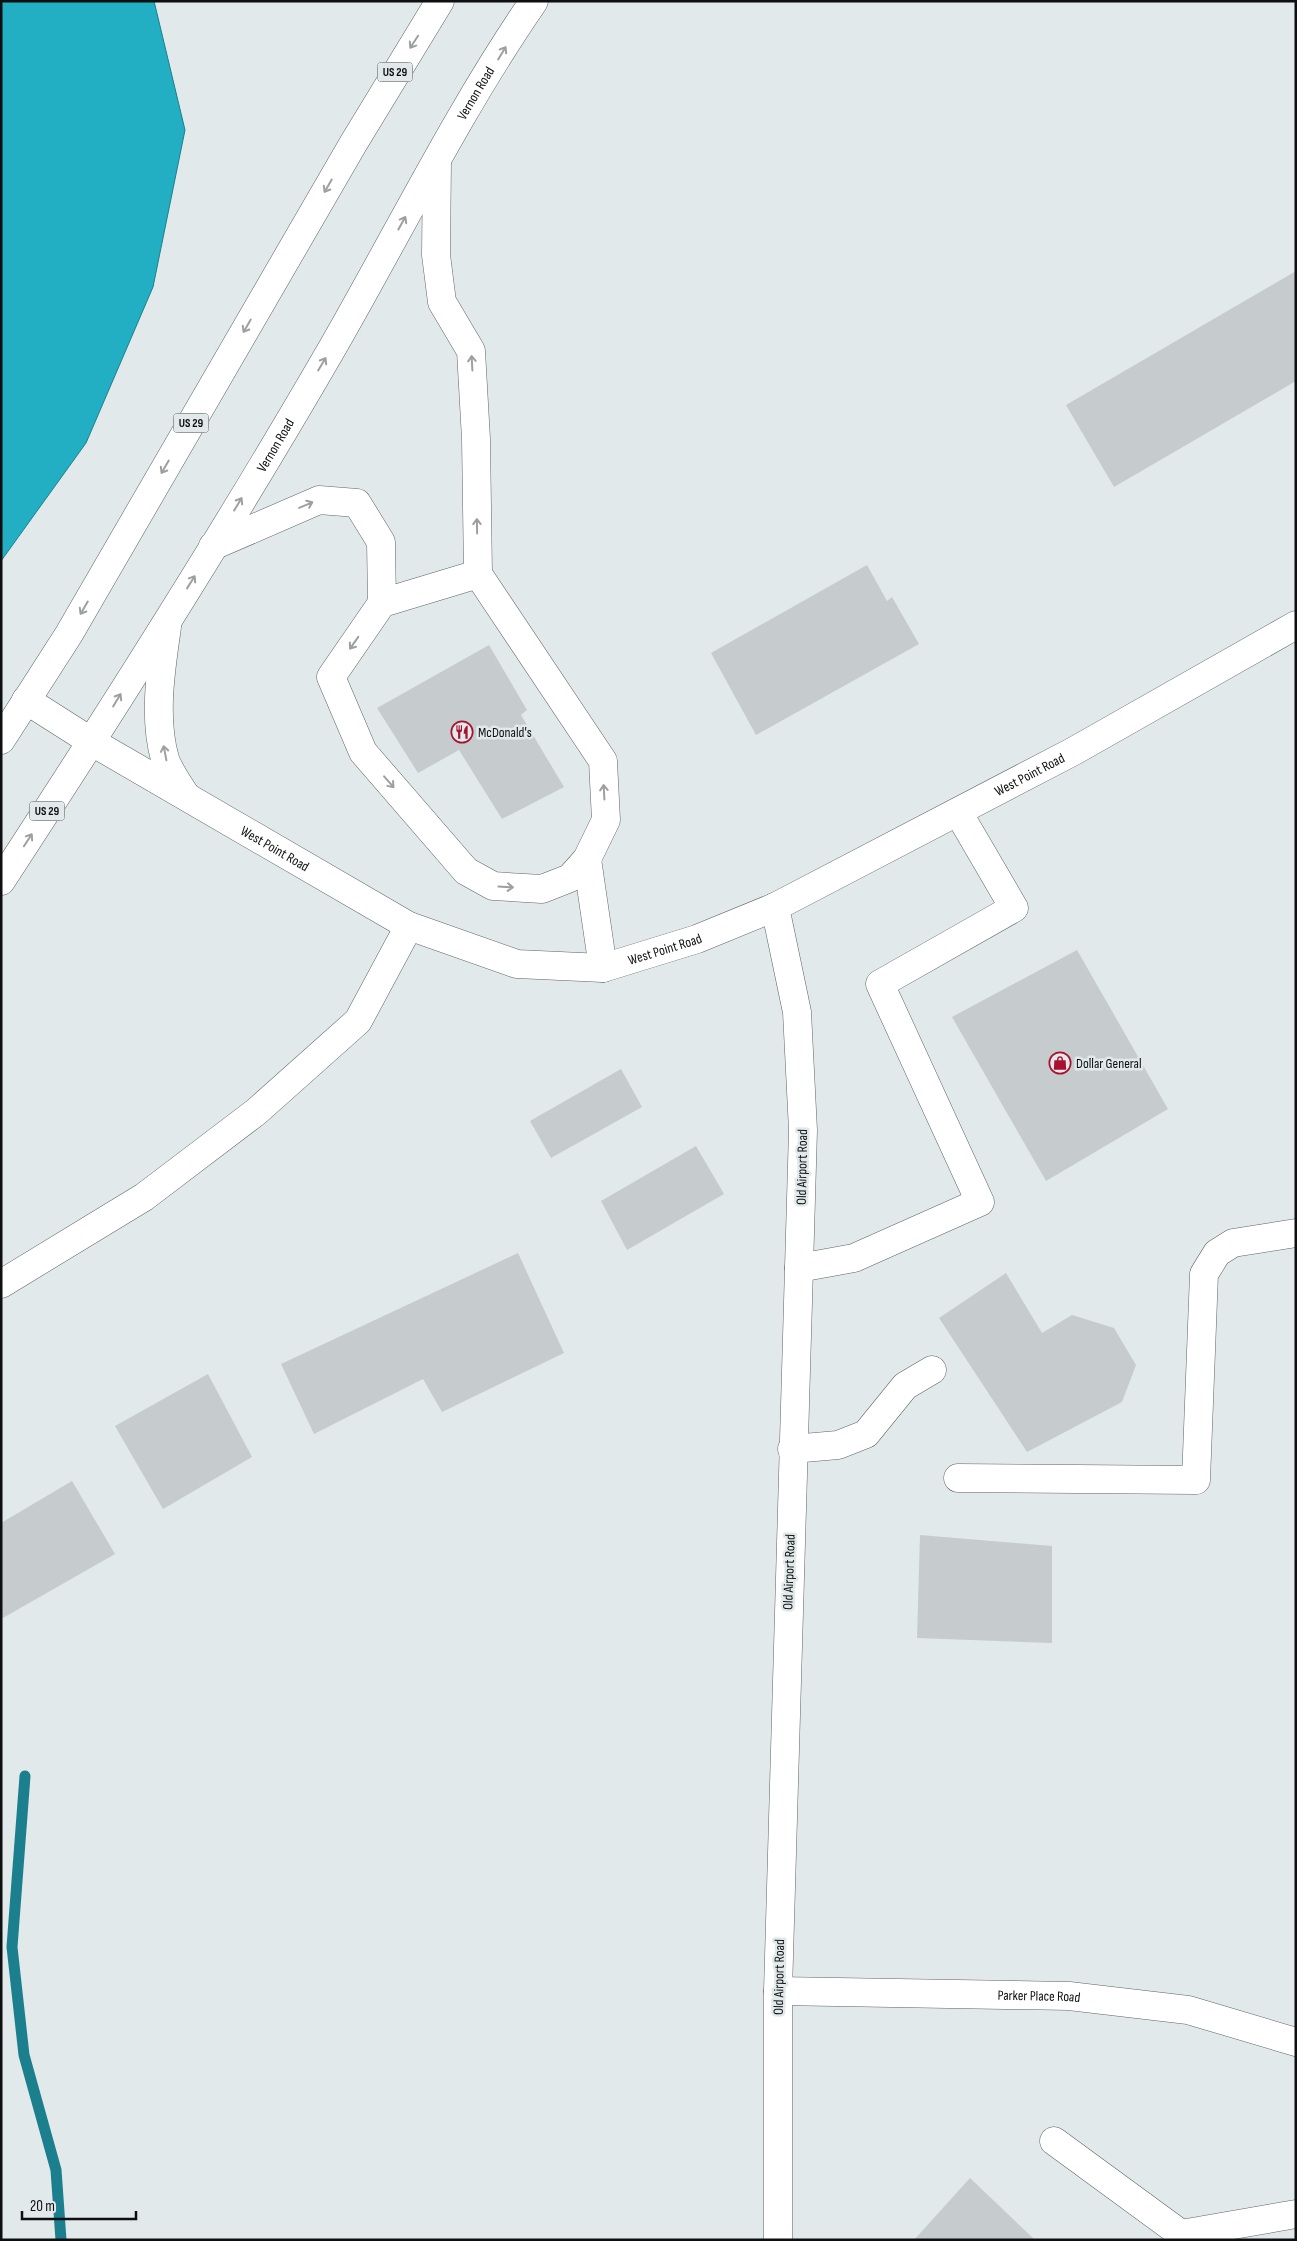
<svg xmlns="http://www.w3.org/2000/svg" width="1297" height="2241" viewBox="0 0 1297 2241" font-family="'Sofia Sans Condensed',sans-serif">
	<rect width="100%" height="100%" fill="#e2e9ea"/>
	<polygon fill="#22afc3" stroke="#1c7f8d" points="1,1 154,1 185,130 153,287 86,443 1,561"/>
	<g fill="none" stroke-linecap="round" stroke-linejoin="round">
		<polyline stroke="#1c7f8d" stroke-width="11" points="25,1776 12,1947 24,2055 56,2170 61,2240"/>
	</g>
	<g fill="#c6ccce">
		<polygon points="1296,271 1296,381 1114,487 1066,405"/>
		<polygon points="867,565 887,601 892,597 919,644 756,735 711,653"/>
		<polygon points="489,645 527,710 521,715 564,787 502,819 459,750 418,773 377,708"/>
		<polygon points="1077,950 1168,1109 1046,1181 952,1017"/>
		<polygon points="621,1069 642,1107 551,1158 530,1121"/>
		<polygon points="696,1146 724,1194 627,1250 601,1201"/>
		<polygon points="518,1253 564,1353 442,1412 423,1379 314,1434 281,1364"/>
		<polygon points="1006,1273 1042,1333 1072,1315 1114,1328 1136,1365 1122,1402 1027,1452 939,1318"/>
		<polygon points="208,1374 252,1457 163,1509 115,1426"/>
		<polygon points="72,1481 115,1554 1,1619 1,1523"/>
		<polygon points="920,1535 1052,1546 1052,1643 917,1638"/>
		<polygon points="970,2178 1035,2240 914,2240"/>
	</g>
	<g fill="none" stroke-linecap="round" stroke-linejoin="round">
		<g stroke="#5e6465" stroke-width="29">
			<g id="minor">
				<polyline points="437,161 436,255 442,302 471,351 476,439 478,574"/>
				<polyline points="213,546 319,500 357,503 381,542 382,603 331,677 363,752 466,871 493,886 542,889 570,878 587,859 606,820 603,761 478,574 382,603"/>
				<path id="s1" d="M26,700l66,42 317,184 108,38 86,4 94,-29 78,-32 299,-156 222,-126"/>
				<polyline points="587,859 603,968"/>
				<polyline points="775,907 797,1012 803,1130 778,1991 778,2240"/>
				<polyline points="799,1268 854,1258 980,1202 880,984 1014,908 958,812"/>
				<polyline points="1,1284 144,1197 256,1112 358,1021 409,926"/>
				<polyline points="792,1449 838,1445 866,1434 905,1386 932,1370"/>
				<polyline points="958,1478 1196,1480 1204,1274 1217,1253 1233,1243 1296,1233"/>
				<path id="s2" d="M778,1991l291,5 119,14 108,32"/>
				<polyline points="1054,2141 1181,2234"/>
				<polyline points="1180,2240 1181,2234 1296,2214"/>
			</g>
		</g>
		<g stroke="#5e6465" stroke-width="29">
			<g id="major">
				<path d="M167,627c-6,42 -14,90 -2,132 4,12 14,26 21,37"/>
				<polyline points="1,740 69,634 353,144 440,1"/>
				<path id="s3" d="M1,881c115,-176 228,-354 333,-536 66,-115 125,-235 200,-344"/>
			</g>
		</g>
		<use href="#minor" stroke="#fff" stroke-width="28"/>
		<use href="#major" stroke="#fff" stroke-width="28"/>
	</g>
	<defs><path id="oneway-shaft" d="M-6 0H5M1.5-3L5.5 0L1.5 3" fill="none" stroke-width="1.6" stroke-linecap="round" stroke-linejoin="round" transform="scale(1.25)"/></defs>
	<g stroke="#9e9f9f">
		<use href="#oneway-shaft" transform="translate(414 42) rotate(123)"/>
		<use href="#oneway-shaft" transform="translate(502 53) rotate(-59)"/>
		<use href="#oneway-shaft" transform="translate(328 186) rotate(120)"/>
		<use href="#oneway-shaft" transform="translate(402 223) rotate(-61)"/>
		<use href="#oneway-shaft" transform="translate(247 326) rotate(120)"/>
		<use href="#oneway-shaft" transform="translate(472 363) rotate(-93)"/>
		<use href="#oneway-shaft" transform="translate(322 364) rotate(-59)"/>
		<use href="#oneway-shaft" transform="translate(165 467) rotate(120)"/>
		<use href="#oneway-shaft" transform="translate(238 504) rotate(-59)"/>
		<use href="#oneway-shaft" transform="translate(306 505) rotate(-23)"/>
		<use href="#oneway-shaft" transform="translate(477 526) rotate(-91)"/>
		<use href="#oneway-shaft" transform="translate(191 582) rotate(-58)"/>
		<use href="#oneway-shaft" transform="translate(84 608) rotate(120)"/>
		<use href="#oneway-shaft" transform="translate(354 643) rotate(125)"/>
		<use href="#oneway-shaft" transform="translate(117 700) rotate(-59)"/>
		<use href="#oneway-shaft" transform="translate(165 753) rotate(-101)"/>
		<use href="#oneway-shaft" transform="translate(389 782) rotate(49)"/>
		<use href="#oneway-shaft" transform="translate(604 792) rotate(-93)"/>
		<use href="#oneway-shaft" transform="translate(28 840) rotate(-57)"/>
		<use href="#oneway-shaft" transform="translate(506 887) rotate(3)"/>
	</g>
	<defs>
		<g id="restaurant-ring" transform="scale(1.125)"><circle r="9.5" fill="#e2e9ea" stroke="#a91130" stroke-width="1.5"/><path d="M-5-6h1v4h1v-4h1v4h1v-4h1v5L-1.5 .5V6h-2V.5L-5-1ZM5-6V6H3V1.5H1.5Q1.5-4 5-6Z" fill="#a91130"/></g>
		<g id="shop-ring" transform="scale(1.125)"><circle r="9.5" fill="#e2e9ea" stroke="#a91130" stroke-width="1.5"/><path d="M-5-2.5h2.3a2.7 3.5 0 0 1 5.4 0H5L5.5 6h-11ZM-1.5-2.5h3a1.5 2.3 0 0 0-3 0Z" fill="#a91130"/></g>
	</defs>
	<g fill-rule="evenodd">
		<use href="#restaurant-ring" x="462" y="732"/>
		<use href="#shop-ring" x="1060" y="1063"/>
	</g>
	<g text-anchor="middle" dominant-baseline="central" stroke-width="5" stroke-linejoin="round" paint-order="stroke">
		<g fill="#e2e9ea" stroke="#4d5051" stroke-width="1">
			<rect x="377.5" y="62.5" width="35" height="19" rx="4"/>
			<rect x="173.5" y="413.5" width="35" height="19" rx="4"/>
			<rect x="29.5" y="801.5" width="35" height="19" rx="4"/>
		</g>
		<g font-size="12" font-weight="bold" fill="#0d0f10">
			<text x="395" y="72">US 29</text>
			<text x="191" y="423">US 29</text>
			<text x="47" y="811">US 29</text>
		</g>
		<g font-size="14" fill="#0d0f10" stroke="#e2e9ea">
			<text stroke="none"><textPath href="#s3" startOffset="920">Vernon Road</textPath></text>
			<text stroke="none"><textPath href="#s3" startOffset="515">Vernon Road</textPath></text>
			<text stroke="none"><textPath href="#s1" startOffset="1115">West Point Road</textPath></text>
			<text stroke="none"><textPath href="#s1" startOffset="290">West Point Road</textPath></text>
			<text stroke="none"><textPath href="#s1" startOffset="710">West Point Road</textPath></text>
			<text transform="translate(802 1167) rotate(-89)">Old Airport Road</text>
			<text transform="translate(789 1572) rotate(-88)">Old Airport Road</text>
			<text transform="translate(779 1977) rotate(-89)">Old Airport Road</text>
			<text stroke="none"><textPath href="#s2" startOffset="261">Parker Place Road</textPath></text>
		</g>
		<g font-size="14" fill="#0d0f10" stroke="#e2e9ea" text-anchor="start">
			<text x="478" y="732">McDonald's</text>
			<text x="1076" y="1063">Dollar General</text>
		</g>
	</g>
	<rect width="1297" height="2241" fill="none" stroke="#0d0f10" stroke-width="5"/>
	<path d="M22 2211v8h114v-8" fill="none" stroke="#0d0f10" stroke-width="2.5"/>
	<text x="30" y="2211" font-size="15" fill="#0d0f10" stroke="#e2e9ea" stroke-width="4" paint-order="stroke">20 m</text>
</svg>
